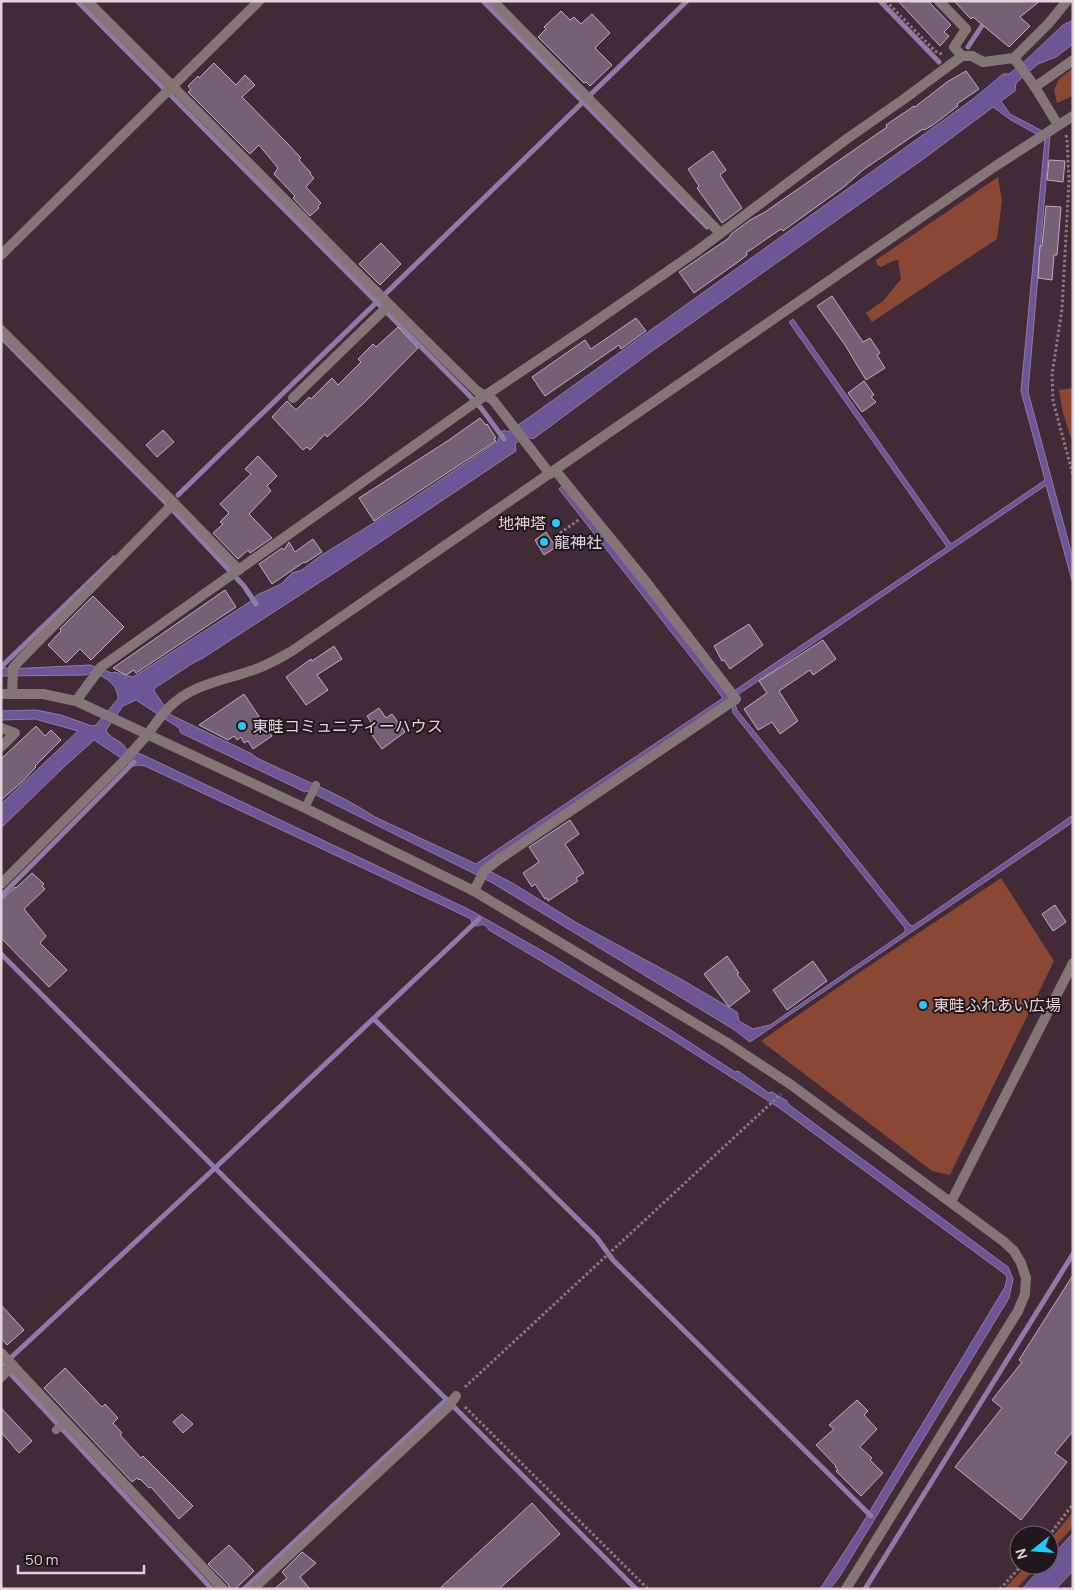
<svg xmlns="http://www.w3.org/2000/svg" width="1074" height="1590" viewBox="0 0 1074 1590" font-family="Manrope,'Noto Sans JP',sans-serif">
	<rect width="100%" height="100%" fill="#422a36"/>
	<g fill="#894734">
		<polygon points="1073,68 1073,96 1057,103 1054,90 1059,79"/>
		<polygon points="998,177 1002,201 997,239 872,322 866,313 884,300 901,279 898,260 893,261 881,267 877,265 876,260"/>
		<polygon points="1073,388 1073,444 1063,413 1059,390"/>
		<polygon points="1001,878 1054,961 950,1175 932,1171 761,1041 863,970"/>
		<polygon points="1073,1512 1073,1527 1049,1553 1049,1541"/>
		<polygon points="1027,1565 1038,1565 1016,1589 1004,1589"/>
	</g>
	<g fill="#6c5696" stroke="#8f7baa" fill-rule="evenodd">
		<path d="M1073,20v24l-17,13 -18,7 -22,19 -1,8 -14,10 9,13 40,21 -22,257 45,167v25l-27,-99 -313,213 4,12 173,215 3,1 160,-111v7l-323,220 -17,-13 -242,-147 -183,-91 -3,1 -124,-59 -2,-5 -43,-28 -13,6 -17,24c4,10 17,10 20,19l17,6 325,154 85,48 116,72 66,43 3,-1 31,22 3,-1 15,9 1,3 220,163 5,12 -4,19 -169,278 -10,13h-10l36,-55 149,-247 2,-9 -1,-3 -228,-168 -113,-72 -176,-105c-4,-6 -6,-6 -13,-4l-4,-3 -1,-4 -25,-12 -301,-141 -7,-1 -5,1 -39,-26 -29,26 -64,62v-24l77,-73 -43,-12 -34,1v-9l35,-1 25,5 31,11 4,-1 22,-26c0,-15 -13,-22 -26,-27l-6,3 -85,1v-10l8,3 81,-4 22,8 3,-1 18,5 118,-76 6,-6 24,-11 11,-11 10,-3 18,-14 86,-53 91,-61 4,-10 4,-2 2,2 17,-11 449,-322 30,-25h6l17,-14 37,-35zM993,107l18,13 34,19 -24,252 24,89 -94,64 -158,-225 -4,3 158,225 -219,148 -165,-210 -4,4 164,209 -247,166 -101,-47c-36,-24 -79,-40 -118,-59l-5,-4 -81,-39 -17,-24 1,-3 38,-25 10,-5 137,-89 176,-118 -1,-7 10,-8 8,3 115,-85 278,-197zM732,705l1,8 172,215v4l-135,93 -17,4 -14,-8 -2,-9 -58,-34 -102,-55 -63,-39 -32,-17z"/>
		<polygon points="1073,1533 1073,1571 1056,1589 1022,1589 1044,1565 1049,1565 1049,1559"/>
	</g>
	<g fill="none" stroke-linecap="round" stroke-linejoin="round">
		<g stroke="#8f7baa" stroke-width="5">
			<polyline points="77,1 465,391 481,408 504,439"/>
			<polyline points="483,1 707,227"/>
			<polyline points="880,1 939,62"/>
			<polyline points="968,47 985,21"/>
			<polyline points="1,337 168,505 244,586 256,604"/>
			<polyline points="178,495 687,1"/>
			<polyline points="1,667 114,558"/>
			<polyline points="1,896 134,762"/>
			<polyline points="1,954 636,1589"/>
			<polyline points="374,1019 597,1238 613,1260 871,1516"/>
			<polyline points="3,1365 215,1168 479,919"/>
			<polyline points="7,1370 212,1589"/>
			<polyline points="244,1589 447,1399"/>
			<polyline points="865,1589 1073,1254"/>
		</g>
	</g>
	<g fill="#746176" stroke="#c0abc2">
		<polygon points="898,1 928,1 951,25 944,32 949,36 940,46"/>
		<polygon points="954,1 1040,1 1020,17 1030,26 1009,47 973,17 971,19"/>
		<polygon points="561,11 570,20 574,17 581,24 592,14 610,33 595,48 612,65 590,86 586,82 584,83 538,37 546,29 544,27"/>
		<polygon points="214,63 236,85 245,75 255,85 242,97 287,143 301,158 299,160 311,173 310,174 314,178 306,187 321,203 318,206 319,208 310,216 293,198 295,196 274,174 278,168 259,145 250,154 188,92 191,90 188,86 198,76 199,78"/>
		<polygon points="966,71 979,89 957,104 958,106 933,125 924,130 923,129 863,170 845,186 783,231 781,229 746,253 747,255 738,262 694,293 679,272 729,238 731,234 750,220 765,212 887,127 886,125 914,106 915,107 947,82"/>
		<polygon points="713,151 726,170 720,175 742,208 722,223 697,188 699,186 688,169"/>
		<polygon points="1049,160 1065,161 1063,182 1047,180"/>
		<polygon points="1046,206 1061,207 1057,255 1054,255 1052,280 1038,278 1040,246 1042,246"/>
		<polygon points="381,243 401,264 380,285 359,264"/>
		<polygon points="832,296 863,342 870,338 880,353 877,355 885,368 866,380 845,345 817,306"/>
		<polygon points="636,318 646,331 621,349 619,345 545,396 532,377 585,340 591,349"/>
		<polygon points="398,327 418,348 365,402 327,437 325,434 310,450 307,447 303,450 272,417 287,401 296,410 309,397 311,399 332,378 338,385 361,362 358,359 373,344 376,347"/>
		<polygon points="864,381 874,395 871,397 876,402 862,412 848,393"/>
		<polygon points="480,418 486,425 487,424 496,438 494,439 496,441 374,521 359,498 449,440"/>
		<polygon points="163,430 174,442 157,457 146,445"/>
		<polygon points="258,456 277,476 267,486 271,491 249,514 272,538 250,553 248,550 238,559 213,533 223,524 220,522 229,513 220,504 251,474 245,469"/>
		<polygon points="546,532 556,547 544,555 535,540"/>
		<polygon points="313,539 322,552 305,563 304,562 272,584 259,564 282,548 284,550 289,542 295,552"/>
		<polygon points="225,590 236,607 136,673 134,670 126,675 113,668"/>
		<polygon points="93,596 124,627 91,660 80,649 66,663 48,645 61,631 60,629"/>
		<polygon points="749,624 763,645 730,669 724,660 722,661 714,646"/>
		<polygon points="823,640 836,659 813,675 810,670 779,691 798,721 780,734 772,722 758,730 744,709 767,693 759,681"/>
		<polygon points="334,646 342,659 317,675 328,690 306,705 286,677 311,659 312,661"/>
		<polygon points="244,694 272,736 253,749 248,741 244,743 241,737 237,740 234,736 228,740 199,725"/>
		<polygon points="379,708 386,718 392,714 405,732 382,749 369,731 374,727 367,716"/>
		<polygon points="36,726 45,736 51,730 61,740 35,766 36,767 22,782 1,800 1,759"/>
		<polygon points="570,820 579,834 565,844 584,873 576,878 578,881 548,901 547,898 545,899 535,884 532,887 523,873 539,862 529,847"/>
		<polygon points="32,873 44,884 42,886 45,889 24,909 46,936 40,943 67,970 49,987 1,938 1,900 15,887 16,888"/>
		<polygon points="1055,905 1066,922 1053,931 1042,914"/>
		<polygon points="727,956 739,973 737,974 750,991 729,1007 704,974"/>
		<polygon points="813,961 827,981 787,1010 773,990"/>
		<polygon points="1073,1275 1073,1431 1055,1453 1067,1462 1021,1520 955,1467 1002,1408 992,1400 1022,1362 1019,1360"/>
		<polygon points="1,1305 24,1330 7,1345 1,1338"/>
		<polygon points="65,1368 102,1407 105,1404 118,1418 113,1423 122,1433 120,1435 141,1458 143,1456 193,1506 179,1519 151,1487 149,1488 140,1479 139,1480 137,1478 132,1482 44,1388"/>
		<polygon points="857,1400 868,1411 864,1415 877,1429 860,1447 872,1458 870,1460 883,1473 861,1496 836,1471 838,1470 835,1467 836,1466 816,1445 834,1429 829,1425"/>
		<polygon points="1,1408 32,1441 19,1453 1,1432"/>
		<polygon points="182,1414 193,1424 183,1433 173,1422"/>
		<polygon points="532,1503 560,1534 499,1589 439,1589"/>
		<polygon points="229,1545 254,1571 235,1589 230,1589 228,1584 208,1564"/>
		<polygon points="302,1552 316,1563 300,1577 310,1589 274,1589 287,1578 282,1572"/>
	</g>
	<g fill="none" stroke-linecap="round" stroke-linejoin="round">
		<g stroke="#8d7983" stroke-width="3" stroke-dasharray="2.5 2.5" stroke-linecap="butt">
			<polyline points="886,1 935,51 944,55"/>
			<polyline points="1066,135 1067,139 1069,181 1062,309 1052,375 1053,401 1073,475"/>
			<polyline points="560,533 580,519"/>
			<polyline points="465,1387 781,1094"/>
			<polyline points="465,1407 648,1589"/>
			<polyline points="1049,1536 1073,1504"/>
			<polyline points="1000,1589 1022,1565"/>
		</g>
		<g stroke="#847677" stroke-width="8">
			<polyline points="305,808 316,785"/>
			<polyline points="56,1430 66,1421"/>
		</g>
		<g stroke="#847677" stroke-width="10">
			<path d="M87,1c131,129 258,262 390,390l16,9 57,74"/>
			<polyline points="493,1 720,233"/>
			<polyline points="939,1 966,29 954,47 962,56"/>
			<polyline points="1014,58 1035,87 1058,125"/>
			<polyline points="1035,87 1073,60"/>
			<polyline points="1,255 259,1"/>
			<polyline points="1,330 175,504 239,570"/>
			<polyline points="293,398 389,305"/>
			<polyline points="12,694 13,668 20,660 174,503"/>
			<polyline points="76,701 101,667 480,399 589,326 697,251 848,138 904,99 962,56 972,56 983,62 1014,58 1049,23 1067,1"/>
			<polyline points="1,728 15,733 1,747"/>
			<polyline points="1,884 123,762 148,734"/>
			<polyline points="474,891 484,871 498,860 736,699 647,583 555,470"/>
			<polyline points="951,1202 1073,963"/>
			<polyline points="1,1353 223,1589"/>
			<polyline points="1,1377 13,1365"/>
			<polyline points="253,1589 449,1406 456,1396"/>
		</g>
		<g stroke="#847677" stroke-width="10">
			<polyline points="1,694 43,694 76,701 305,808 474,891 726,1042 790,1084 1003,1241 1014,1251 1021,1263 1026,1278 1025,1294 1018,1311 846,1589"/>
			<path d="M148,734c8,-11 15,-23 27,-32 22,-18 49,-22 75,-31 15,-4 28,-12 42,-20l705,-486 76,-49"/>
		</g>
	</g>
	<g fill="#21c9fd" stroke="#22171c" stroke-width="2">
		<circle cx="556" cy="523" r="5"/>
		<circle cx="544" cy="542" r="5"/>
		<circle cx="242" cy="726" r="5"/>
		<circle cx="923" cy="1005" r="5"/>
	</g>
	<g text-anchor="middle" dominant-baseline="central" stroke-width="4" stroke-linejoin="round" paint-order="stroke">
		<g font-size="16" fill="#e2d2da" stroke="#22171c" text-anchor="start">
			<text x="546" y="523" text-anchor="end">地神塔</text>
			<text x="554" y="542">龍神社</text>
			<text x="252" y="726">東畦コミュニティーハウス</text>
			<text x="933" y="1005">東畦ふれあい広場</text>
		</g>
	</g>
	<rect width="1074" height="1590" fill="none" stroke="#e2d2da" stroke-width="5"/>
	<g transform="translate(1034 1550) rotate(253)"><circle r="24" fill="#22171c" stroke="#6f6268"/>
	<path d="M0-4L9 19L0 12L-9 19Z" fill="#21c9fd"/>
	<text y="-8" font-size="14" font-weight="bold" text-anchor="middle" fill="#e2d2da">N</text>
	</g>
	<path d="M18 1565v8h126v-8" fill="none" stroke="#e2d2da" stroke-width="2.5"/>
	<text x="25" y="1565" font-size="15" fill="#e2d2da" stroke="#22171c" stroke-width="4" paint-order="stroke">50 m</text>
</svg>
